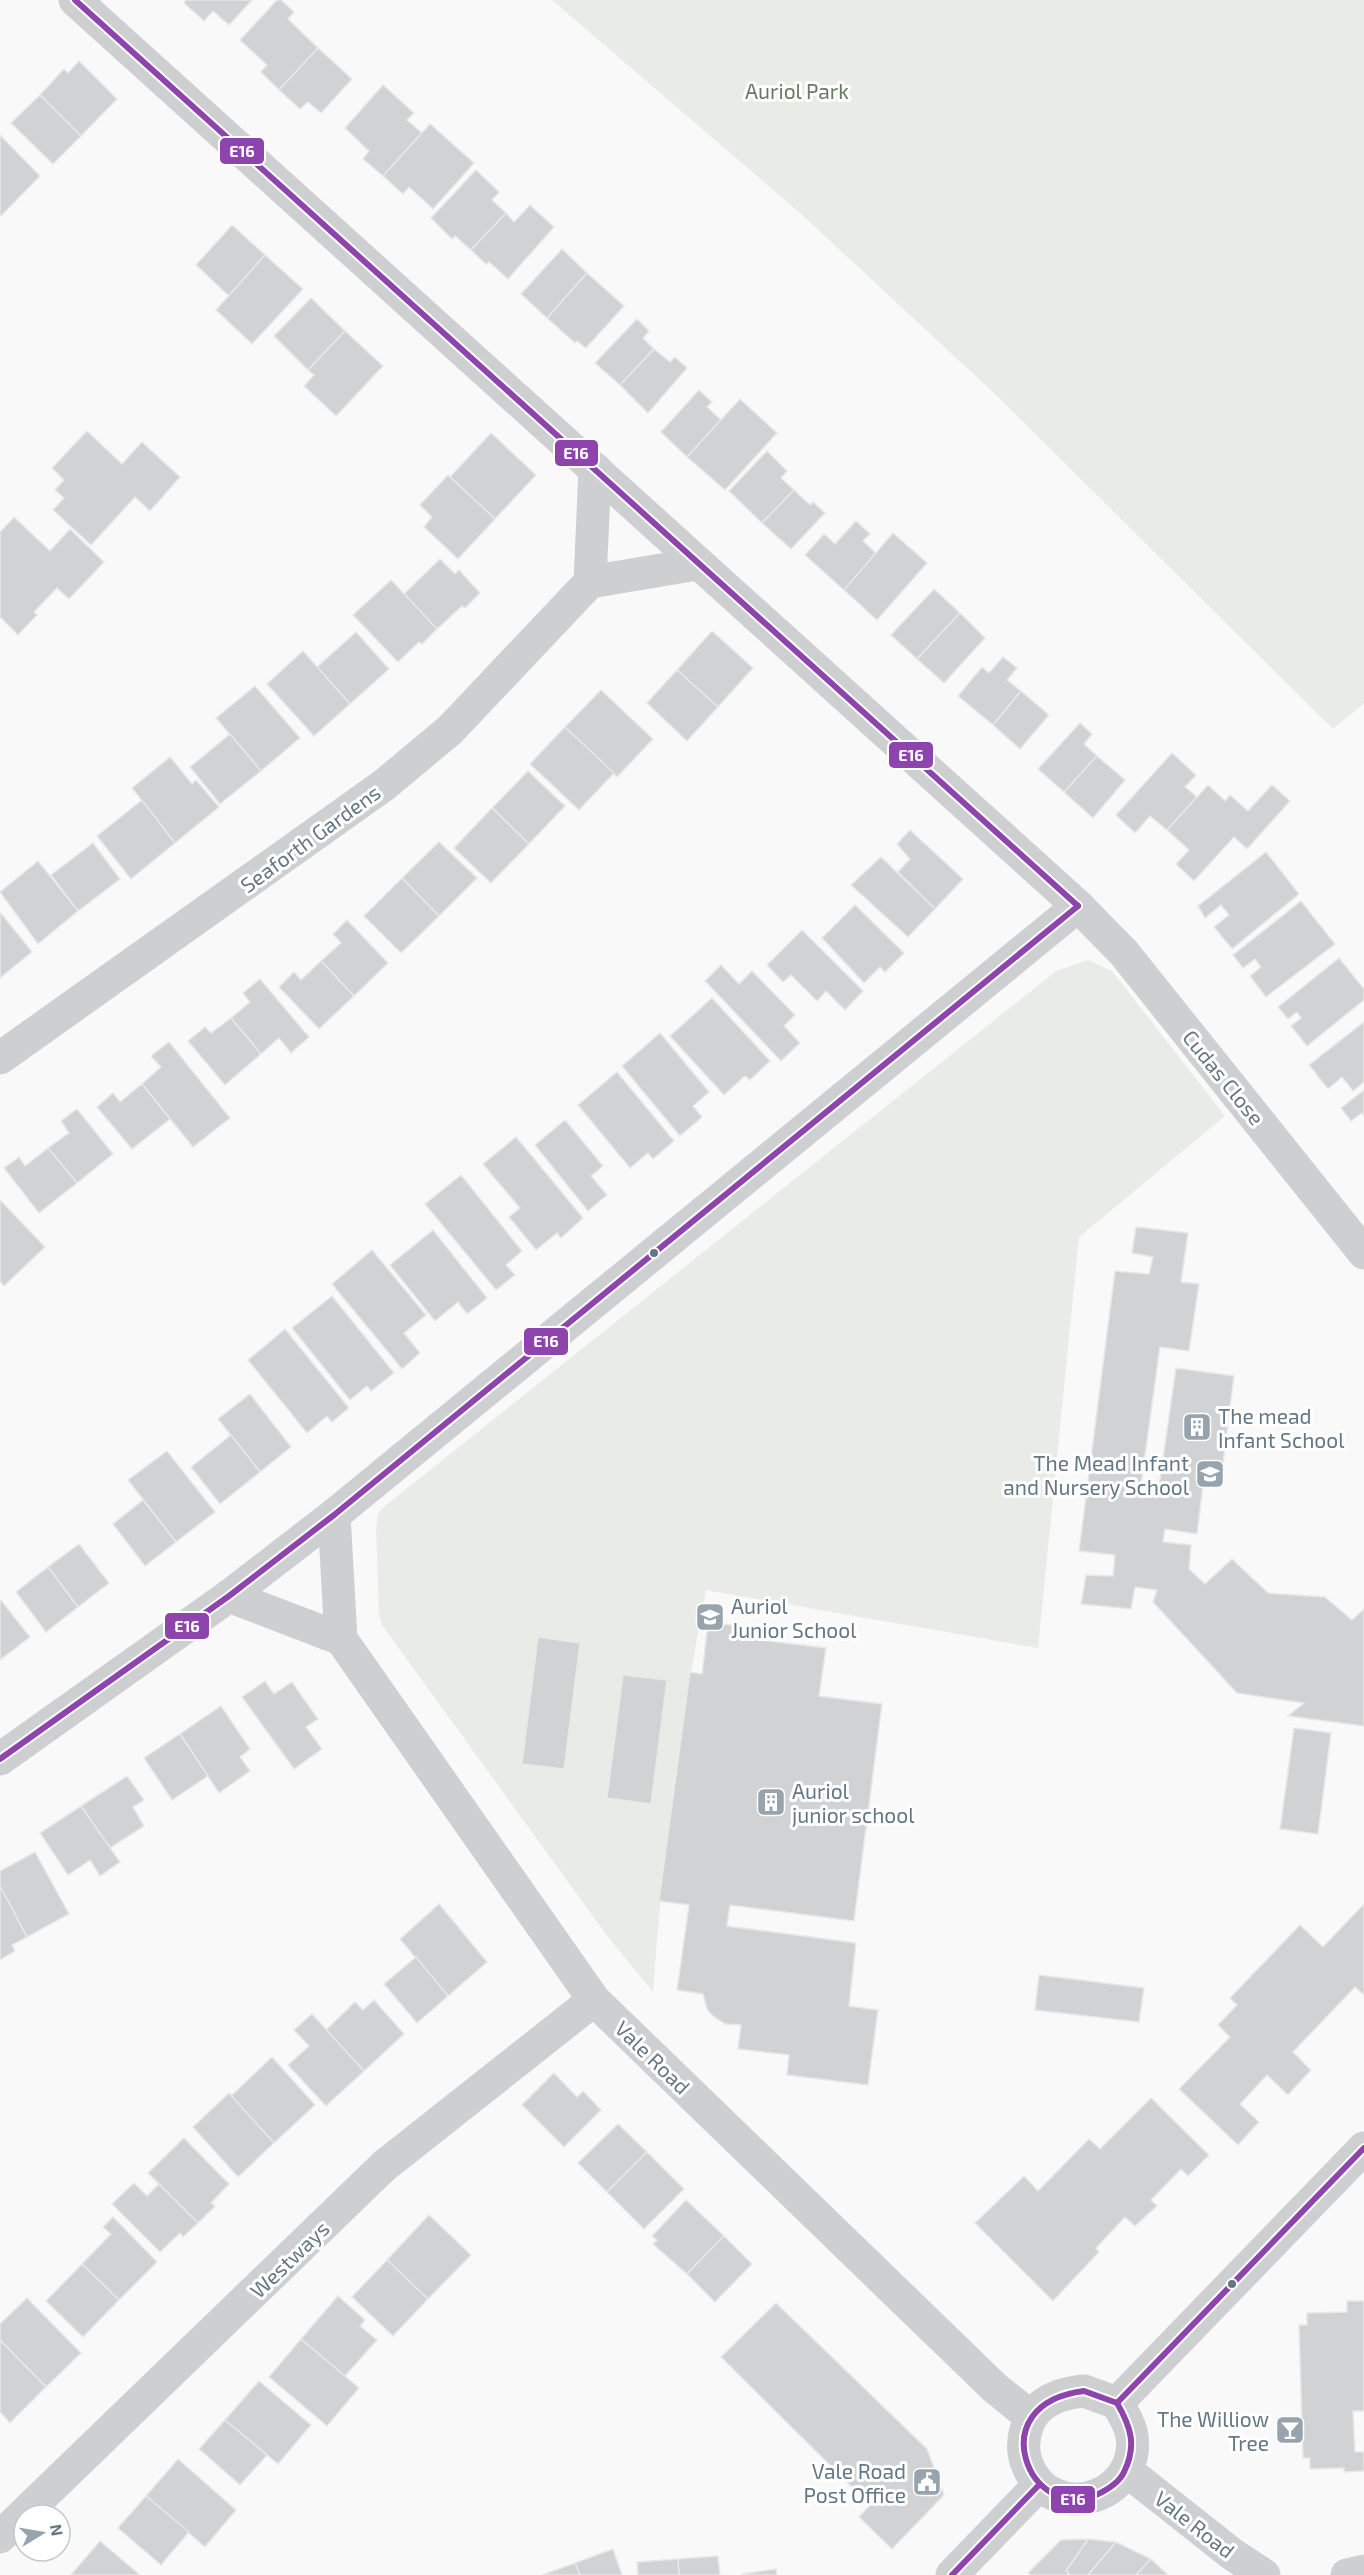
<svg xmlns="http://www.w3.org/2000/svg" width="1364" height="2575" viewBox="0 0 1364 2575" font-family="'Exo 2',sans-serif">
	<rect width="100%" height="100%" fill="#f9f9f9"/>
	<g fill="#e8ebe6">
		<polygon points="552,0 1364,0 1364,703 1333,729 995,394 799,212"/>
		<path d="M1088,960l24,11 113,145 -146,121 -41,411 -332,-58c-26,133 -44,267 -53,402l-45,-55 -226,-312 -3,-12 -3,-84 2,-15 8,-9 670,-534z"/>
	</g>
	<g fill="#d0d2d4" stroke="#e8e8e8" stroke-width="1.5">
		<polygon points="186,0 252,0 229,25 213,11 204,21 184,3"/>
		<polygon points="277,0 281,0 294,12 288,19 318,48 279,90 261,72 267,65 240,40"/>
		<polygon points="318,48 352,79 321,113 308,102 300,109 279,90"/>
		<polygon points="79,61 117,99 81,136 40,95 64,69 68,73"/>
		<polygon points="383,85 414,113 407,120 422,133 383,176 363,159 369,151 345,128"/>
		<polygon points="40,95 81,136 53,164 11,123"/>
		<polygon points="430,124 474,163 433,209 409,187 403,194 383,176"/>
		<polygon points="0,135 40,176 1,216 0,214"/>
		<polygon points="476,170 499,192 492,200 506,213 471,250 455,236 452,239 431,218"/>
		<polygon points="530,205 554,227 508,279 489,262 486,264 471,250 506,213 514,222"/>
		<polygon points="232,225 265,255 229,296 196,265"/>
		<polygon points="562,249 587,273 547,318 521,294"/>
		<polygon points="265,255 303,289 252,344 216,310"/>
		<polygon points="587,273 624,306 586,348 577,341 575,343 547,318"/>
		<polygon points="311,298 345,331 308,370 274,336"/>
		<polygon points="637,319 649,331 643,338 654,349 620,385 595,363"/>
		<polygon points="345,331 383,366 336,416 304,386 314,375 308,370"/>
		<polygon points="654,349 670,362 675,357 687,368 648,413 620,385"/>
		<polygon points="699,390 712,402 707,407 721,420 687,457 661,432"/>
		<polygon points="740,399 777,433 725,490 687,457"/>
		<polygon points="87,431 122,464 142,442 180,477 150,511 135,497 91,545 53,510 64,498 55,490 64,480 52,468"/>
		<polygon points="491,433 536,475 495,519 450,477"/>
		<polygon points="767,451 787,471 781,478 794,490 762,523 729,491"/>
		<polygon points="448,475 495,519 458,559 424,527 432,517 420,505"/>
		<polygon points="794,490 810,505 813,502 825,513 791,549 762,523"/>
		<polygon points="14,517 50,551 70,529 104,562 69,599 57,588 34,612 37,615 18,635 0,617 0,532"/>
		<polygon points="856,521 870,534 863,541 877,554 844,590 805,555 824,534 835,544"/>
		<polygon points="893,533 927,563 877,620 844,590"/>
		<polygon points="440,559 455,574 459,570 480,593 465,608 462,606 437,629 404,594"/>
		<polygon points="391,580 437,629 422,644 419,642 398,662 353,615"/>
		<polygon points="934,589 960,613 917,659 891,635"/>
		<polygon points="960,613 985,638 944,683 917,659"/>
		<polygon points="712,631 753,668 718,707 677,670"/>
		<polygon points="356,632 389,669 350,704 317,667"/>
		<polygon points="303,651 350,704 314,736 267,684"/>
		<polygon points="1003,657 1017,668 1007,680 1021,691 993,725 958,696 982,667 989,673"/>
		<polygon points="677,670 718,707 687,741 647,703"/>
		<polygon points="255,686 300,738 261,771 216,718"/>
		<polygon points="601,690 653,739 617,777 565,727"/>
		<polygon points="1021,691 1049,715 1020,749 993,725"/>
		<polygon points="1080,723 1092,734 1084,744 1097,756 1064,792 1038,769"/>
		<polygon points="565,727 614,773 579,810 530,764"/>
		<polygon points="230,734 261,771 220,804 190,767"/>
		<polygon points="1172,753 1196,775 1185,787 1197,797 1167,830 1150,816 1135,833 1116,815"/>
		<polygon points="1097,756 1125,780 1093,818 1064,792"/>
		<polygon points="170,757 192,784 196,780 219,807 175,843 132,788"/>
		<polygon points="528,771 565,806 529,844 492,808"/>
		<polygon points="1208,785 1225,801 1230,795 1248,811 1272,785 1290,801 1247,849 1234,837 1194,881 1176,864 1189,850 1167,830"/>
		<polygon points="142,800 175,843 131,879 97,836"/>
		<polygon points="492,808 529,844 491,883 454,848"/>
		<polygon points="910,830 963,879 935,909 898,872 910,859 897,844"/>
		<polygon points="439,842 477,878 439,916 402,878"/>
		<polygon points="93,843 120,879 78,911 51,875"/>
		<polygon points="1266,852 1299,894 1232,949 1214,927 1229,915 1221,905 1205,918 1198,906"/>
		<polygon points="881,857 935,909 908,937 851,885"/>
		<polygon points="38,861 78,911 38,944 0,892"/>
		<polygon points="402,878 439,916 401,953 364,916"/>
		<polygon points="1301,901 1335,944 1266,997 1250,976 1261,967 1255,959 1243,968 1233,955"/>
		<polygon points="855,905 904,953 885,972 880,967 864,983 822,938"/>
		<polygon points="0,912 32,952 0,978"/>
		<polygon points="347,920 388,963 354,996 321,961 341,943 333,934"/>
		<polygon points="802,930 863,991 845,1010 826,991 817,1001 791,975 783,982 767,965"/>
		<polygon points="1339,958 1364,989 1364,1000 1307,1046 1291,1026 1301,1018 1297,1012 1288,1019 1278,1007"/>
		<polygon points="321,961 354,996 319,1029 279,987 294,972 301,980"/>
		<polygon points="721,965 739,984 752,971 795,1015 784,1026 800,1043 781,1061 705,981"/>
		<polygon points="260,979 309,1037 291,1053 279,1038 261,1054 231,1018 250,1002 243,993"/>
		<polygon points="712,998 770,1061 750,1080 745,1076 724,1095 670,1036"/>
		<polygon points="231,1018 261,1054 225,1085 188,1041 205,1027 211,1033"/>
		<polygon points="1364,1022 1364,1082 1353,1091 1342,1077 1328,1089 1309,1065"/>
		<polygon points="660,1033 709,1092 693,1106 702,1117 680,1136 622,1066"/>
		<polygon points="169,1042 230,1118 193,1147 142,1084 161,1067 151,1056"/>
		<polygon points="617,1072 674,1141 653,1159 648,1153 630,1168 578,1105"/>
		<polygon points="142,1084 170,1119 132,1149 97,1107 113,1093 120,1102"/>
		<polygon points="1364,1090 1364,1116 1362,1113 1351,1121 1341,1108"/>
		<polygon points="77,1109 113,1154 77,1183 48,1148 69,1133 61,1121"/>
		<polygon points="565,1120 603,1166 591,1176 607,1195 588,1211 535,1145"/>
		<polygon points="516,1137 583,1218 561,1238 557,1233 536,1250 509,1217 520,1208 483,1164"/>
		<polygon points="48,1148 77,1183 39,1213 4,1168 19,1157 25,1166"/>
		<polygon points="461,1175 522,1251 506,1265 515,1275 496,1290 425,1204"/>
		<polygon points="0,1200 45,1247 4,1286 0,1281"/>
		<polygon points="1136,1227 1188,1233 1181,1282 1199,1284 1189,1351 1160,1347 1140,1491 1158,1493 1176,1368 1234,1376 1221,1480 1204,1478 1197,1534 1165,1529 1163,1542 1191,1545 1189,1569 1205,1584 1232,1559 1268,1593 1325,1597 1352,1620 1364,1609 1364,1726 1288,1716 1304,1703 1237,1693 1153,1602 1157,1590 1135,1587 1131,1609 1081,1604 1086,1575 1113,1576 1115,1555 1079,1551 1115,1271 1149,1274 1153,1257 1132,1253"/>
		<polygon points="433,1230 487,1298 467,1314 458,1302 435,1321 390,1265"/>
		<polygon points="372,1250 426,1315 404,1333 420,1353 402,1369 332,1284"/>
		<polygon points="332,1296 394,1373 371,1391 367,1386 350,1400 292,1328"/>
		<polygon points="285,1329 349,1408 332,1422 327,1416 307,1433 248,1360"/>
		<polygon points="250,1394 291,1447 260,1472 218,1419"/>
		<polygon points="231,1435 260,1472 220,1504 191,1467"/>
		<polygon points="167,1451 215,1512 176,1542 128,1480"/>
		<polygon points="143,1500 176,1542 145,1566 113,1524"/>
		<polygon points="79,1544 109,1583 78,1607 48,1567"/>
		<polygon points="48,1567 78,1607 46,1632 16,1592"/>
		<polygon points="0,1599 30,1637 0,1660"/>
		<polygon points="708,1622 761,1629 759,1640 826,1648 819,1696 882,1704 854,1921 730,1905 727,1926 856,1943 849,2006 878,2010 868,2085 787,2075 789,2055 738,2049 741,2025 725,2024 713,2016 707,2009 703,1994 677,1990 689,1905 659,1901 690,1672 702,1674"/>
		<polygon points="538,1637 580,1643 564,1769 522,1764"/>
		<polygon points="623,1675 667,1680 651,1804 607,1798"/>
		<polygon points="265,1681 274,1694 292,1682 318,1719 306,1727 322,1749 294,1769 242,1697"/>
		<polygon points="221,1706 250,1749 240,1757 250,1771 219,1793 180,1734"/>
		<polygon points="1294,1728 1331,1733 1318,1834 1280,1829"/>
		<polygon points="180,1734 208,1776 172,1800 144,1758"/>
		<polygon points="127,1776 144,1800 133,1807 144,1826 110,1848 81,1806"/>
		<polygon points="81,1806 120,1862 100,1876 90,1860 68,1875 40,1833"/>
		<polygon points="35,1852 69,1914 27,1937 0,1886 0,1871"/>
		<polygon points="0,1886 27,1937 12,1945 15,1951 0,1960"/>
		<polygon points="439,1904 487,1962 448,1996 400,1939"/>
		<polygon points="1364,1904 1364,1995 1355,1987 1293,2052 1311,2070 1288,2095 1267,2075 1240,2104 1259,2122 1238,2145 1179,2089 1230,2037 1218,2025 1237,2005 1230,1998 1300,1925 1323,1947"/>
		<polygon points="416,1957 448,1996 417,2023 384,1984"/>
		<polygon points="1039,1975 1144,1988 1139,2022 1035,2010"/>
		<polygon points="374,2000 404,2034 364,2071 326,2030 355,2002 363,2010"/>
		<polygon points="312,2014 364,2071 326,2106 288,2065 309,2046 294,2030"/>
		<polygon points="272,2057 315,2105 274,2143 231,2096"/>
		<polygon points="554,2073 577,2097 583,2091 601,2110 564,2147 522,2105"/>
		<polygon points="229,2093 274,2143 238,2177 193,2127"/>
		<polygon points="1151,2098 1209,2155 1188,2176 1181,2169 1151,2200 1157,2206 1135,2226 1125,2217 1096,2248 1099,2252 1053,2301 975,2223 1024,2176 1038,2191 1089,2139 1100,2149"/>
		<polygon points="618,2124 647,2152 607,2192 578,2163"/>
		<polygon points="184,2138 229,2184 211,2203 215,2206 198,2223 148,2173"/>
		<polygon points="647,2152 684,2189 644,2229 607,2192"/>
		<polygon points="134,2183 147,2196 159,2184 198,2223 183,2237 180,2233 160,2252 112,2204"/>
		<polygon points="686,2200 724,2236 687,2274 653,2244 657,2240 652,2236"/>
		<polygon points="429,2215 471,2255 428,2299 387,2260"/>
		<polygon points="113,2217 157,2262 119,2300 82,2264 111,2234 103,2227"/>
		<polygon points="724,2236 752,2264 715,2302 687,2274"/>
		<polygon points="387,2260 428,2299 393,2336 352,2297"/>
		<polygon points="82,2264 119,2300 83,2337 46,2301"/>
		<polygon points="338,2296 365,2320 360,2326 377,2340 345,2376 301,2339"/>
		<polygon points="27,2298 81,2353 46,2387 0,2340 0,2324"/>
		<polygon points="1347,2301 1364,2301 1364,2411 1353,2411 1355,2452 1364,2452 1364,2471 1344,2472 1344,2468 1310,2469 1310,2458 1303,2458 1299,2325 1307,2325 1307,2313 1347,2312"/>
		<polygon points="776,2303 927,2449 944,2495 892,2549 859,2517 870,2505 721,2357"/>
		<polygon points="301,2339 359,2388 327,2426 269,2377"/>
		<polygon points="0,2340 46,2387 10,2423 0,2412"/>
		<polygon points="259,2381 311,2425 278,2464 225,2420"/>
		<polygon points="225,2420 267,2455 240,2485 199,2449"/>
		<polygon points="178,2459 236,2510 205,2547 146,2496"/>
		<polygon points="146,2496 189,2532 161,2565 118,2528"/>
		<polygon points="1088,2539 1116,2542 1088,2575 1070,2575 1066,2571"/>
		<polygon points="1088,2539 1066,2571 1070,2575 1031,2575 1028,2573 1061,2540"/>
		<polygon points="100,2541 140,2575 71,2575"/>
		<polygon points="1116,2542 1151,2559 1136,2575 1088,2575"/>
		<polygon points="613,2549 622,2575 580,2575 575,2563"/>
		<polygon points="718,2556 720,2575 679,2575 678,2559"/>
		<polygon points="678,2559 679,2575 638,2575 637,2562"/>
		<polygon points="1151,2559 1168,2575 1136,2575"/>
		<polygon points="575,2563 580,2575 542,2575"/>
		<polygon points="776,2569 777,2575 742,2575 742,2574"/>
	</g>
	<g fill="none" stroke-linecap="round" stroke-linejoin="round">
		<g stroke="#cecfd0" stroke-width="33">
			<polyline points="75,0 1078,906 1124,953 1364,1253"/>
			<polyline points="590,582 697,564"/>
			<polyline points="0,1058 384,785 450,730 590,582 595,469"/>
			<polyline points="334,1515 341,1639 594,2000 995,2388 1031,2417"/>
			<polyline points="229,1596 341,1639"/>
			<polyline points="0,1759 229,1596 334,1515 1078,906"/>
			<path d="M1084,2391l33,12c6,10 13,21 15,33 8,64 -82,89 -105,28 -5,-13 -4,-27 1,-40 9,-23 33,-31 56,-33z"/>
			<polyline points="1117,2403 1364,2148"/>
			<polyline points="1127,2471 1232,2554 1264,2575"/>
			<polyline points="0,2537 384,2166 594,2000"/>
			<polyline points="952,2575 1039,2485"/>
			<polyline points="1347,2575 1364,2571"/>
		</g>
		<g stroke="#fff" stroke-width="10">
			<g id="bus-1">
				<polyline points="75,0 1078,906"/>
				<polyline points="0,1759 229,1596 334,1515 1078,906"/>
				<path d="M1084,2391l33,12c14,24 20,43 7,69 -5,11 -17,18 -28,23 -66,29 -117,-91 -12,-104z"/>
				<polyline points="1117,2403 1364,2148"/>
				<polyline points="952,2575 1039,2485"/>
			</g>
		</g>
		<use href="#bus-1" stroke="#8e44ad" stroke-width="6"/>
	</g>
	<defs>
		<g id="building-square" transform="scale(1.5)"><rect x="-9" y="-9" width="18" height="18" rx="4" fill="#98a4ad" stroke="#fff"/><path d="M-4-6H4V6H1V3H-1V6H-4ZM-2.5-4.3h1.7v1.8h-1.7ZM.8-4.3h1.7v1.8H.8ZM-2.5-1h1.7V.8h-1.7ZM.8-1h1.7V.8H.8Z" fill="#fff"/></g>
		<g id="school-square" transform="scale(1.5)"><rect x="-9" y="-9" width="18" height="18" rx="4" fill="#98a4ad" stroke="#fff"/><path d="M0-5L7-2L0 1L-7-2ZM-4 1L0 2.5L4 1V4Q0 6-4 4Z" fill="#fff"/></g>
		<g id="bar-square" transform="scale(1.5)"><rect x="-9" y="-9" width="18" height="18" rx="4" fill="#98a4ad" stroke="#fff"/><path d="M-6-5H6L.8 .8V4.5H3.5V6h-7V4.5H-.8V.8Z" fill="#fff"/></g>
		<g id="civic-square" transform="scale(1.5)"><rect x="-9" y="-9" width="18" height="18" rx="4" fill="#98a4ad" stroke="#fff"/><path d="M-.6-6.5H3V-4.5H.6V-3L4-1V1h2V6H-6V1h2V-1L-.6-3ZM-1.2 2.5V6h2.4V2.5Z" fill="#fff"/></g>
	</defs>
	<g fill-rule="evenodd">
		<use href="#building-square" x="1197" y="1427"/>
		<use href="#school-square" x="1210" y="1474"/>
		<use href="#school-square" x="710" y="1617"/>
		<use href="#building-square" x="771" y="1802"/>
		<use href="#bar-square" x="1290" y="2430"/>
		<use href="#civic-square" x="927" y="2482"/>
	</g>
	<g fill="#647784" stroke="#fff" stroke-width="2">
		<circle cx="654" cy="1253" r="5"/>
		<circle cx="1232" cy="2284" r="5"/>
	</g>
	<g text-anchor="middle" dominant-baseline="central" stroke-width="6" stroke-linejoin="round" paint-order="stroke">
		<g font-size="21" fill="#687a63" stroke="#fff">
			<text x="797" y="90">Auriol Park</text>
		</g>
		<g font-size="21" fill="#647784" stroke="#fff">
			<text transform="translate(310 838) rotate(-36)">Seaforth Gardens</text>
			<text transform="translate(1224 1077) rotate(51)">Cudas Close</text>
			<text transform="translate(653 2057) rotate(44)">Vale Road</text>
			<text transform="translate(289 2259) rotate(-44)">Westways</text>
			<text transform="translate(1195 2524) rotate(38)">Vale Road</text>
		</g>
		<g font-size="21" fill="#647784" stroke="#fff" text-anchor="start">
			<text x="1218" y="1415">The mead<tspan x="1218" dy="24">Infant School</tspan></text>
			<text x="1189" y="1462" text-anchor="end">The Mead Infant<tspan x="1189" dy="24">and Nursery School</tspan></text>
			<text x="731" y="1605">Auriol<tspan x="731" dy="24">Junior School</tspan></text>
			<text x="792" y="1790">Auriol<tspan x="792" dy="24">junior school</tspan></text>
			<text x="1269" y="2418" text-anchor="end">The Williow<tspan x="1269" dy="24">Tree</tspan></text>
			<text x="906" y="2470" text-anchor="end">Vale Road<tspan x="906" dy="24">Post Office</tspan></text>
		</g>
	</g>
	<g stroke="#fff" stroke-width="2">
		<rect x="219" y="137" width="46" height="28" rx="6" fill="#8e44ad"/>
		<rect x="554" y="439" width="45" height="28" rx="6" fill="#8e44ad"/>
		<rect x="888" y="741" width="46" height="28" rx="6" fill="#8e44ad"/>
		<rect x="523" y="1327" width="46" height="29" rx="6" fill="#8e44ad"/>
		<rect x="164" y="1612" width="46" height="28" rx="6" fill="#8e44ad"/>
		<rect x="1050" y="2485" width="46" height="29" rx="6" fill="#8e44ad"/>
	</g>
	<g font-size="16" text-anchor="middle" font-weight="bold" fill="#fff">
		<text x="242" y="157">E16</text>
		<text x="576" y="459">E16</text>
		<text x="911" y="761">E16</text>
		<text x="546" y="1347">E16</text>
		<text x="187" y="1632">E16</text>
		<text x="1073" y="2505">E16</text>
	</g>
	<g transform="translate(42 2533) rotate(79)"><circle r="28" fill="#ffffff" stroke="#c1c9ce" stroke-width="1.5"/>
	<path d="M0-4.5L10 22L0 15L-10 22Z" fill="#98a4ad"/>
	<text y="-9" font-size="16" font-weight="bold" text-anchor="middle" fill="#647784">N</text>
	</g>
</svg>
